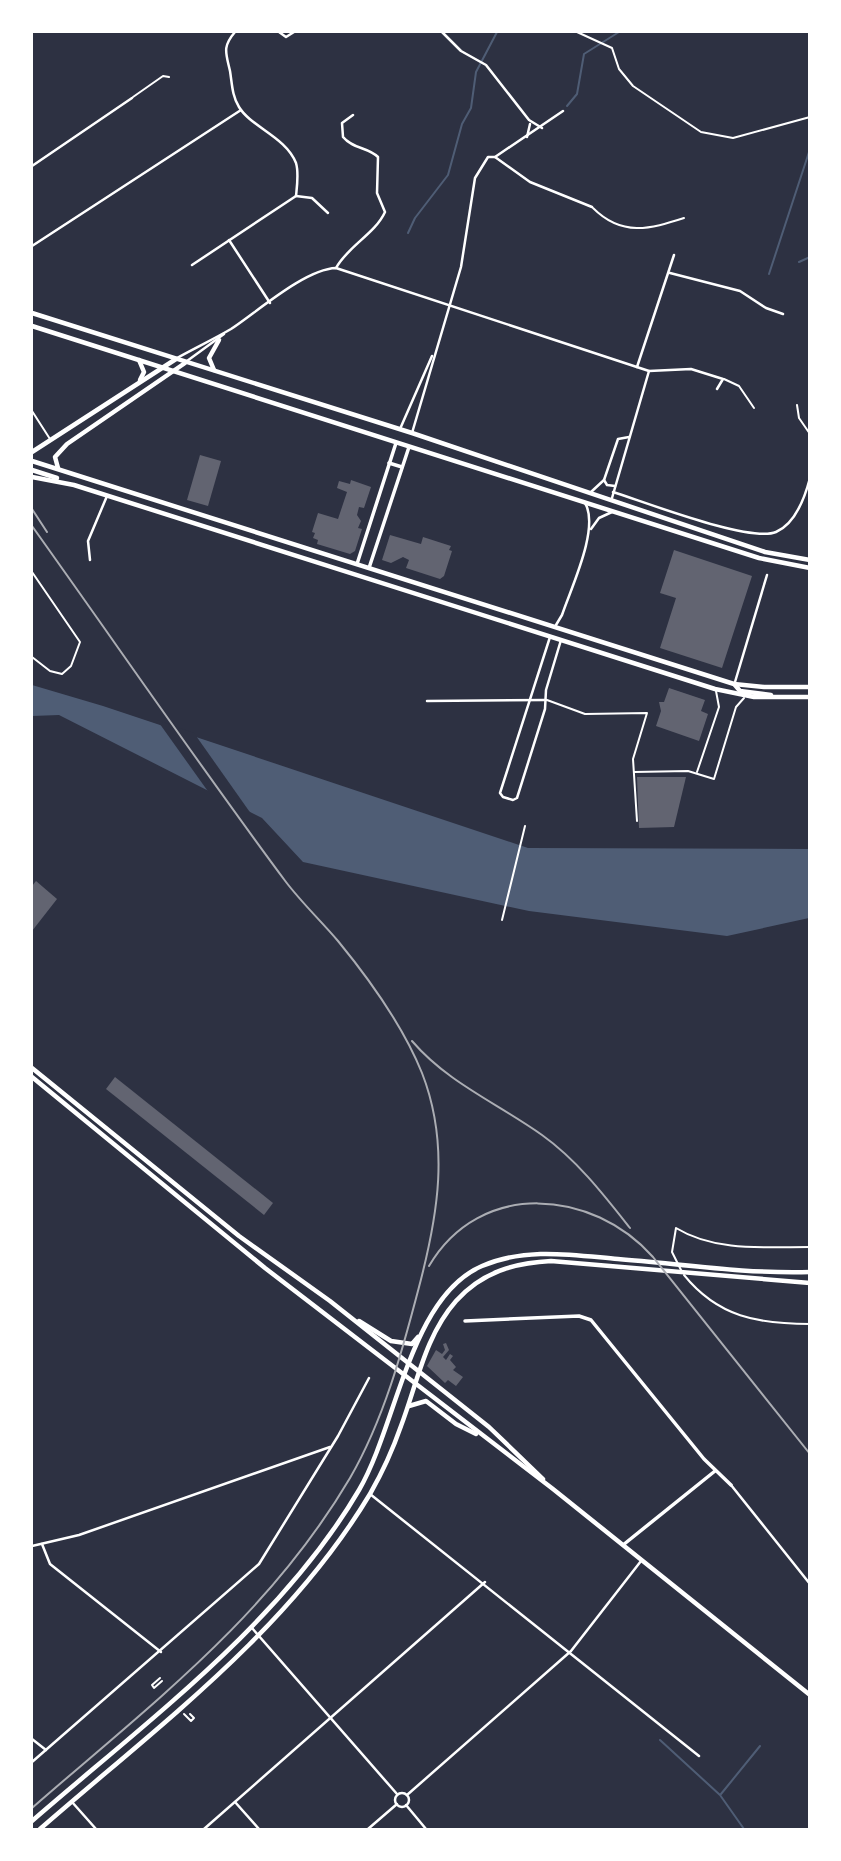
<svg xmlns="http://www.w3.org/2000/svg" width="841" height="1861" viewBox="0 0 841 1861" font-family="Rubik,sans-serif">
	<rect width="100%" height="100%" fill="#2d3142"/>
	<polygon fill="#4f5d75" points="32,685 103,706 528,848 809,849 809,918 727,936 529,911 303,862 262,818 59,715 32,716"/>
	<polygon fill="#2d3142" points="157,720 194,733 254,818 212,797"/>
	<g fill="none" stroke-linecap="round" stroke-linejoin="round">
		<g stroke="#4f5d75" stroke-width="2">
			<polyline points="567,106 577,94 584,54 619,32"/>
			<polyline points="408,233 415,218 448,175 462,124 471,108 476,72 497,32"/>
			<polyline points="799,262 810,257"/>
			<polyline points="769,274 810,149"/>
			<polyline points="660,1740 720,1795 744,1829"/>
			<polyline points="721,1794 760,1746"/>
		</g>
	</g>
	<g fill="#626471">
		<polygon points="200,455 221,461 208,506 187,500"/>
		<polygon points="351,480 371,487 364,508 359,507 357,515 361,521 358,528 362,529 355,551 350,554 317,544 318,540 313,538 315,533 312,532 318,513 338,519 347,492 337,488 339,481 350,484"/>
		<polygon points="390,535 421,544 423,537 451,546 449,550 452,551 444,576 440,579 406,568 409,560 403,557 391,563 382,560"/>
		<polygon points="674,550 752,576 722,668 660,648 676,598 660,593"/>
		<polygon points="669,688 705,700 701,711 708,714 699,741 656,726 661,711 659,702 664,702"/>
		<polygon points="637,777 686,777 674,827 639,828"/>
		<polygon points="36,881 57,899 32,931 32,886"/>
		<polygon points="115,1077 273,1203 264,1215 106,1089"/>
		<polygon points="446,1343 449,1350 443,1357 446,1360 450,1354 453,1356 450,1360 456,1367 453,1370 463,1377 456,1386 448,1380 445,1383 427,1366 436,1350 442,1354 445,1350 443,1344"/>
	</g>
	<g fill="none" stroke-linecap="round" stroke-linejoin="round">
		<g stroke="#fff" stroke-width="2">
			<polyline points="577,32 612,48 619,69 633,86 701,132 733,138 810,117"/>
			<polyline points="502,920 525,826"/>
			<polyline points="160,1678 152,1685 154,1688 162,1681"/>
			<polyline points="184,1714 191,1721 194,1718 190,1714"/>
		</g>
		<g stroke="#fff" stroke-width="2">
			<polyline points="133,97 163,76 169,77"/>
			<path d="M593,208c29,29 57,21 91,10"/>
			<polyline points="724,379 739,386 754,408"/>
			<polyline points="797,405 799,418 810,434"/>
			<polyline points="32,411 50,439"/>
			<polyline points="32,572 80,642 71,666 62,674 50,671 32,657"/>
			<polyline points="547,700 585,714 647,713 633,759 637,821"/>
			<polyline points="634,772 688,771 714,779 736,707 744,698"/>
			<polyline points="697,772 719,707 716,691"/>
			<path d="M681,1270l-9,-18 4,-24c39,24 90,19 134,19"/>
			<path d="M684,1275c34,42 74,49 126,49"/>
		</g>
		<g stroke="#fff" stroke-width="2.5">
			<path d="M235,32c-13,15 -9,21 -5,39 2,12 2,25 9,36 12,20 47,30 57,56 3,10 1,23 0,33"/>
			<polyline points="279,32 286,37 294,32"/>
			<polyline points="442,32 461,51 486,65 529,120 542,128"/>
			<polyline points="527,137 530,124"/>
			<polyline points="495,157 530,182 592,207"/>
			<polyline points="32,166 132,98"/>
			<polyline points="296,196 312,198 328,213"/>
			<polyline points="229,240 270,303"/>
			<polyline points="32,246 241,110"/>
			<polyline points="192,265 296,196"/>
			<path d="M336,268c12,-22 39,-34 49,-56l-8,-19 1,-36c-10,-10 -25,-8 -35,-20l-1,-14 11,-8"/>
			<polyline points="670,273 740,291 766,308 783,314"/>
			<path d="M177,358c18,-10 37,-19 54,-29 26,-17 74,-60 105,-61l313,103 42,-2 32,10 -6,10"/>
			<polyline points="187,361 224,334"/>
			<polyline points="637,367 674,255"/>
			<polyline points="400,429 432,356"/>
			<polyline points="412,433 461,267 475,178 488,157 495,157 563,111"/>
			<polyline points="604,480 607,485 615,486"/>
			<polyline points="591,492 604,480 618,439 629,437"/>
			<path d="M613,492c32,10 137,51 163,40 19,-8 29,-35 34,-54"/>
			<polyline points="612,498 649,371"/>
			<polyline points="591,529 599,518 612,512"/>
			<polyline points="90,560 88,541 107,496"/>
			<path d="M556,625l6,-10c9,-27 38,-87 23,-112"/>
			<polyline points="550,637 500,793 503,797 513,800 517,798 545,709 546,690 561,640"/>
			<polyline points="735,682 767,575"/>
			<polyline points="427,701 546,700"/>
			<polyline points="731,1485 810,1584"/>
			<polyline points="370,1494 699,1756"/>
			<polyline points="42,1544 50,1564 161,1652"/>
			<polyline points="32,1546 79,1535 330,1447"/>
			<polyline points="252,1628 397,1794"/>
			<polyline points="32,1739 46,1750"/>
			<polyline points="32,1762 259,1564 338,1436 369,1378"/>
			<circle cx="402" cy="1800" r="7"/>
			<polyline points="407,1795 571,1651 641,1561"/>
			<polyline points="72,1802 96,1829"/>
			<polyline points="235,1802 259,1829"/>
			<polyline points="406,1805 426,1829"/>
			<polyline points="204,1829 485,1582"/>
			<polyline points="368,1829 397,1804"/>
		</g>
		<g stroke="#fff" stroke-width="3.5">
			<polyline points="389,463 402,467"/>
			<polyline points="357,564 396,443"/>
			<polyline points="369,568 409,447"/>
			<polyline points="465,1321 579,1316 591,1320 704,1459 731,1485"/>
			<polyline points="623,1545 715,1471"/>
		</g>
		<g stroke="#fff" stroke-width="4.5">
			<polyline points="32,313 412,433 765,552 810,560"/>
			<polyline points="32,326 759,558 810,568"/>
			<polyline points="139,360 144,372 140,380"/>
			<polyline points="214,370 209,358 219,340"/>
			<polyline points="32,452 176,359"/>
			<polyline points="32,461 734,684 764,687 810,687"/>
			<polyline points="58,468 55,457 67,444 185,363"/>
			<polyline points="32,470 57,478"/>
			<polyline points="32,477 74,485 715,689 754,697 810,697"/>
			<polyline points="735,685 740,691 771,695"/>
			<polyline points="32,1068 239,1236 330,1301 489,1427 543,1479"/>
			<polyline points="32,1077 265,1268 553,1489 810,1695"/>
			<polyline points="359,1321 391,1341 412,1344 418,1337"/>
			<polyline points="409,1406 426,1401 456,1424 476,1434"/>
			<path d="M32,1821c115,-100 249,-198 327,-331 38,-65 51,-193 123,-224 44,-19 90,-11 136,-7 64,5 127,15 192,13"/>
			<path d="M40,1829c118,-103 248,-198 330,-335 12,-21 23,-45 31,-68 16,-42 24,-90 55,-125 26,-29 58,-38 95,-40l259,22"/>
		</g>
		<g stroke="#abadb3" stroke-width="2">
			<polyline points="32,509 47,532"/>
			<path d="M32,526c85,119 167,239 254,356 16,21 35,39 52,59 32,39 65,85 84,132 28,72 16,142 -3,214 -17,65 -35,132 -69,191 -82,139 -199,226 -318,330"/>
			<path d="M412,1041c36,42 85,62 130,94 35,25 62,60 88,93"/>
			<path d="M429,1266c51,-87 164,-77 224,-9l157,197"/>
		</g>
	</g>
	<rect width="841" height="1861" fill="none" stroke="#ffffff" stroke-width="66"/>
</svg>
